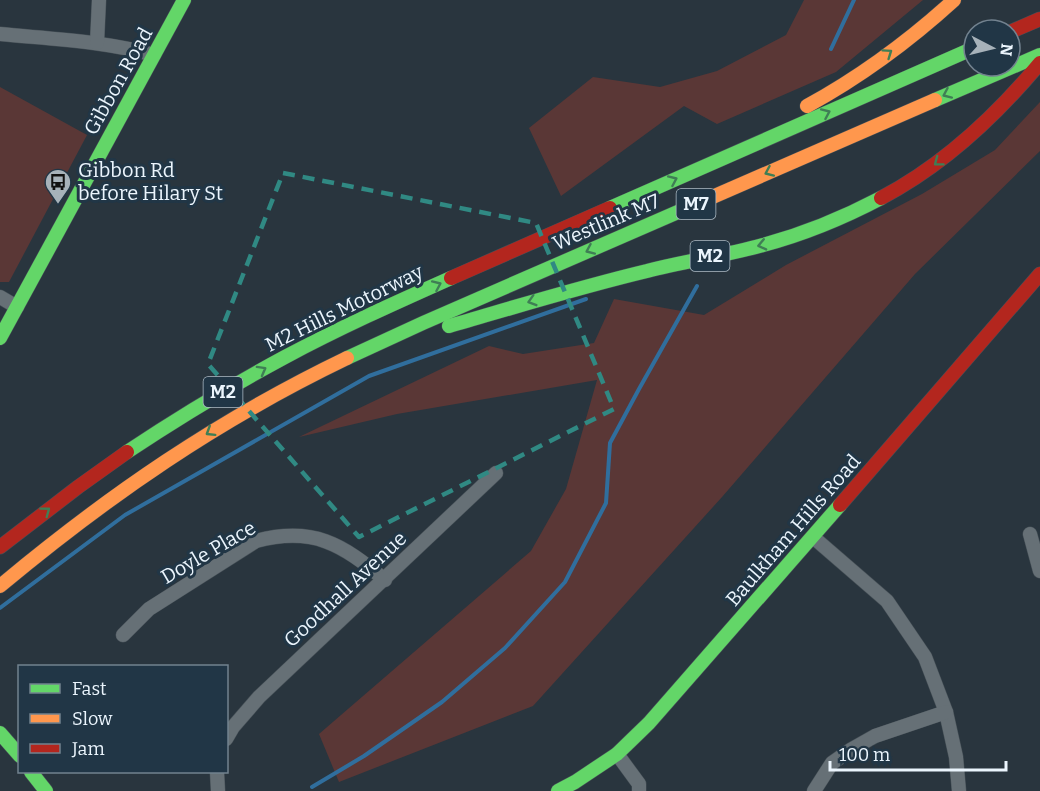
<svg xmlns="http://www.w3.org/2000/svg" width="1040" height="791" viewBox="0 0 1040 791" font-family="Bitter,serif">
	<rect width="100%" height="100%" fill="#29353e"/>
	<g fill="#5a3736">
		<polygon points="804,0 923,0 836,72 717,124 684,106 561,196 529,128 593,77 660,87 717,71 786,35"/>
		<polygon points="0,87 87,135 9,282 0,282"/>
		<polygon points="1040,102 1040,151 915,274 722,497 533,706 339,782 319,734 531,551 566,489 597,380 397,414 299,437 489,346 523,354 594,343 614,299 704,315 786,265 922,194 995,150"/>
	</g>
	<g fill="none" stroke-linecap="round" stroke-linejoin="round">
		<g stroke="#306e9d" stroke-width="4">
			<polyline points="831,49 854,0"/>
			<polyline points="0,608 125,515 369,376 586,299"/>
			<polyline points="312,787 364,756 442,702 505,648 565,582 606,503 610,443 639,389 697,286"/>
		</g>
		<g stroke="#465057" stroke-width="15">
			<g id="street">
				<path d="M0,34c51,5 105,7 154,21"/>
				<polyline points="97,43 99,0"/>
				<polyline points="0,297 17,307"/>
				<polyline points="1030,534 1040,571"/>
				<polyline points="813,537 887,601 925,657 946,712 956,757 959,791"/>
				<path d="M123,635l26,-26 107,-68c57,-15 86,3 129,39"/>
				<polyline points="226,739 233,727 259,697 496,473"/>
				<polyline points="617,754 639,784 639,791"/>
				<polyline points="217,772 218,791"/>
				<polyline points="814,791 832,763 852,749 875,736 946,712"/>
			</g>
		</g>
		<g stroke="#465057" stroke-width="15">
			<g id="fast">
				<polyline points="935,100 1040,55"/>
				<polyline points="610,208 974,48"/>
				<path d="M449,326c66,-19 131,-39 198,-55 38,-10 77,-15 116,-26 41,-11 80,-27 118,-47"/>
				<polyline points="0,338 184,0"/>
				<polyline points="347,358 423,323 694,205"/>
				<path d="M127,452c51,-34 104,-66 158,-95 54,-29 110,-54 166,-79"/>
				<polyline points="0,733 20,756"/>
				<polyline points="31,772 46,791"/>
				<polyline points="558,791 575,782 617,754 649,723 840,505"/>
			</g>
		</g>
		<g stroke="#465057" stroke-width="15">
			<g id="slow">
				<path d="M807,106c53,-29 102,-65 147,-106"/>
				<polyline points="694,205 935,100"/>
				<path d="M0,586c109,-91 218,-166 347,-228"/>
			</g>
		</g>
		<g stroke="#465057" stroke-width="15">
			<g id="jam">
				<polyline points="1010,32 1040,19"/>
				<path d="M881,198c63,-33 114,-81 159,-135"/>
				<polyline points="451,278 610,208"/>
				<polyline points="840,505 1040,274"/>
				<polyline points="0,547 78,487 127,452"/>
			</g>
		</g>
		<use href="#street" stroke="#667076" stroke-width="14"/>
		<use href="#fast" stroke="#63d668" stroke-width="14"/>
		<use href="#slow" stroke="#ff974d" stroke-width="14"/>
		<use href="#jam" stroke="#b3261e" stroke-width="14"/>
	</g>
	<defs><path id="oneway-chevron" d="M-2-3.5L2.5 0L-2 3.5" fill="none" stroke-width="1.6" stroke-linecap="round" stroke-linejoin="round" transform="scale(1.5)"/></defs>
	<g stroke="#3f7e55">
		<use href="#oneway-chevron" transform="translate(888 53) rotate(-35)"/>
		<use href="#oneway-chevron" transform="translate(947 94) rotate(156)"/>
		<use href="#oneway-chevron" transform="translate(826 113) rotate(-24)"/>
		<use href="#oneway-chevron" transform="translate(938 162) rotate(143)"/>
		<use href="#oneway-chevron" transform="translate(769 172) rotate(156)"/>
		<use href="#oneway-chevron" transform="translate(673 180) rotate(-24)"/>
		<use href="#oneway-chevron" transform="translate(762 245) rotate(167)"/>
		<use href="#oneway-chevron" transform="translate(590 250) rotate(156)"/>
		<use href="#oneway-chevron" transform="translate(437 285) rotate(-24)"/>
		<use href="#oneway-chevron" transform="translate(532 301) rotate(163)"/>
		<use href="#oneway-chevron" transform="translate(262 370) rotate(-29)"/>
		<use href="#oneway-chevron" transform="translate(210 432) rotate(148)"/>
		<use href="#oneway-chevron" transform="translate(46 511) rotate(-37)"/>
	</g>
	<path fill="none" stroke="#308983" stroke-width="4.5" stroke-dasharray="12 8" stroke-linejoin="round" d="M283,173l253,50 78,186 -255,128 -151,-173z"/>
	<defs>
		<g id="bus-pin" transform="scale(1.35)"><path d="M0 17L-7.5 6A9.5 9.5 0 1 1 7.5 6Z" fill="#a7b2ba" stroke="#213646"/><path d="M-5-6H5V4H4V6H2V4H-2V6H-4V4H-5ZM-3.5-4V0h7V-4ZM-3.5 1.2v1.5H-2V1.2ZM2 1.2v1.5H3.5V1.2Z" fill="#111"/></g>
	</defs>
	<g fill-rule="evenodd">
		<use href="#bus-pin" x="58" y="182"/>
	</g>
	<g text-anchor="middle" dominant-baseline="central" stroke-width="6" stroke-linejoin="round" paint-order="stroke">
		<g fill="#213646" stroke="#aebcc6" stroke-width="1.5">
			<rect x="676.5" y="189" width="39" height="30" rx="4.5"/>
			<rect x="690.5" y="241" width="39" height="30" rx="4.5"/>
			<rect x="203.5" y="377" width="39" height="30" rx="4.5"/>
		</g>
		<g font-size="18" font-weight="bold" fill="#ebf5fd">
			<text x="696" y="204">M7</text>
			<text x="710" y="256">M2</text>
			<text x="223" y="392">M2</text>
		</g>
		<g font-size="20" fill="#ebf5fd" stroke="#213646">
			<text transform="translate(118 81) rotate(-61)">Gibbon Road</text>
			<text transform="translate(606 222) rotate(-23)">Westlink M7</text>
			<text transform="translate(344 308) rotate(-26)">M2 Hills Motorway</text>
			<text transform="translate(793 530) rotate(-49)">Baulkham Hills Road</text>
			<text transform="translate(208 552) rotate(-30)">Doyle Place</text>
			<text transform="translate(345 589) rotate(-43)">Goodhall Avenue</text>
		</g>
		<g font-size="20" fill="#ebf5fd" stroke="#213646" text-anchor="start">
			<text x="78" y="170">Gibbon Rd<tspan x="78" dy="23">before Hilary St</tspan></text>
		</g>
	</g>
	<rect x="18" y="665" width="210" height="108" fill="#213646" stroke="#72828f" stroke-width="1.5"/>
	<rect x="30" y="684" width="30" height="9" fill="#63d668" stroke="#72828f" stroke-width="1.5"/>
	<text x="72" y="695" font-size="18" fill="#ebf5fd">Fast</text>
	<rect x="30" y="714" width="30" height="9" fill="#ff974d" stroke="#72828f" stroke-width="1.5"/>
	<text x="72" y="725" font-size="18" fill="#ebf5fd">Slow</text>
	<rect x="30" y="744" width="30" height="9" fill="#b3261e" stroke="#72828f" stroke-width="1.5"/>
	<text x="72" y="755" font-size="18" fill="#ebf5fd">Jam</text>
	<g transform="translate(992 48) rotate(97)"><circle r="28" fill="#213646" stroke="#72828f" stroke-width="1.5"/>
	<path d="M0-4.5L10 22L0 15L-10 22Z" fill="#a7b2ba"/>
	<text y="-9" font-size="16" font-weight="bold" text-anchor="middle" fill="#ebf5fd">N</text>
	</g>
	<path d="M830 761v9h176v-9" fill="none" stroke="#ebf5fd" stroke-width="3"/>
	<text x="839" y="761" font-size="18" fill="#ebf5fd" stroke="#213646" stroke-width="4.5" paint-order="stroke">100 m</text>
</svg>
